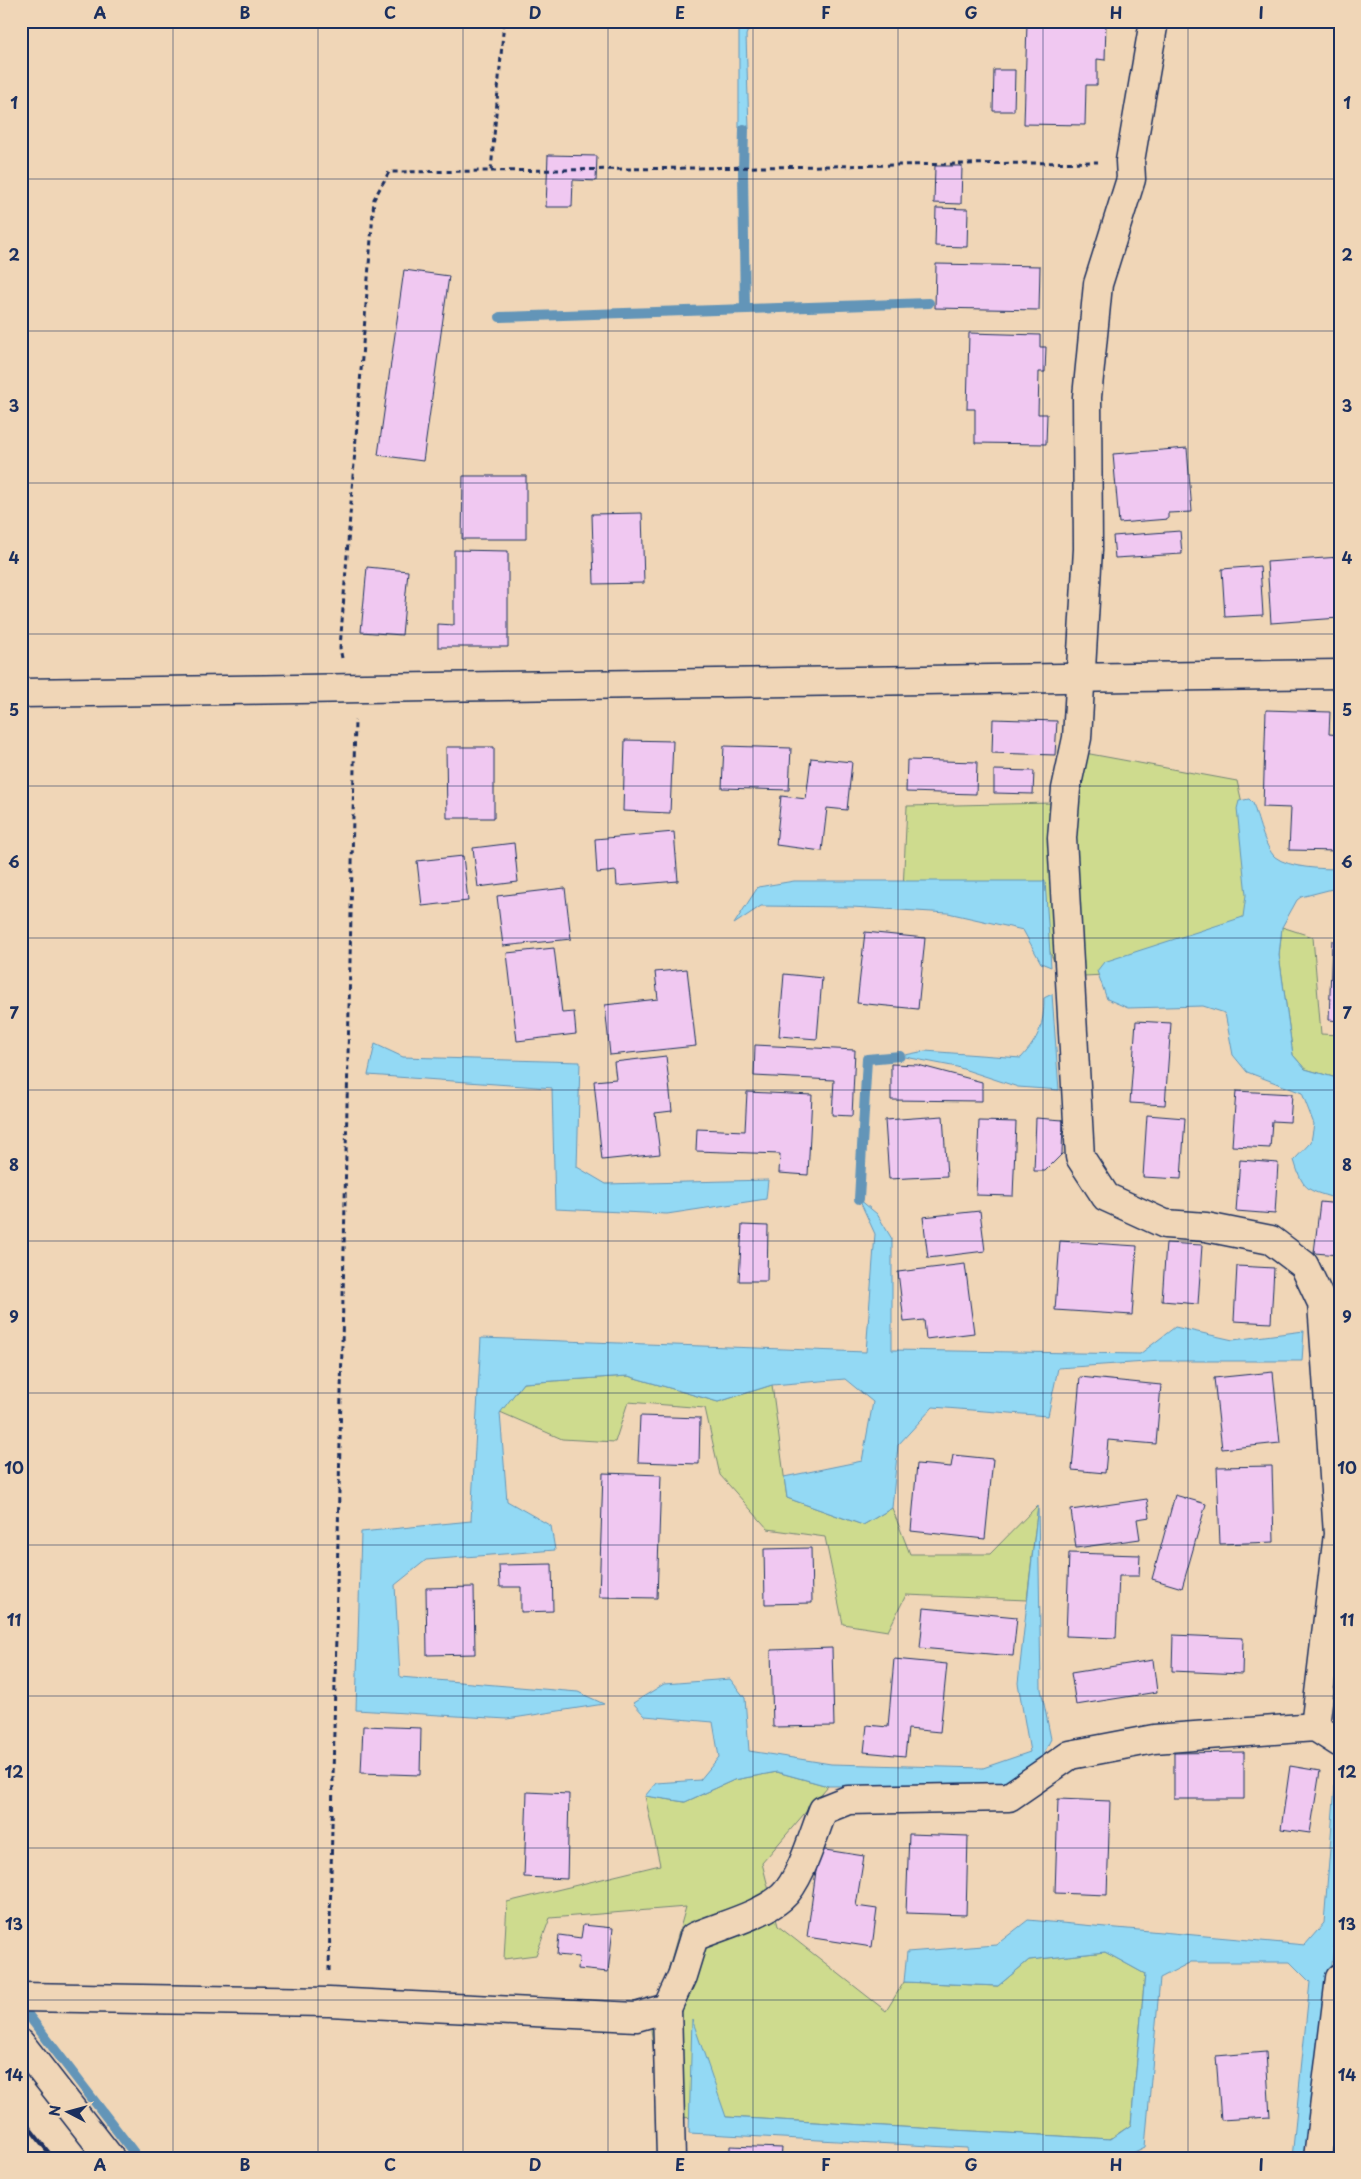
<svg xmlns="http://www.w3.org/2000/svg" width="1361" height="2179" viewBox="0 0 1361 2179" font-family="'Playpen Sans',sans-serif">
	<rect width="100%" height="100%" fill="#f0d6b7"/>
	<filter id="ink" filterUnits="userSpaceOnUse"><feTurbulence type="fractalNoise" baseFrequency=".02" numOctaves="2"/><feDisplacementMap in="SourceGraphic" scale="10" xChannelSelector="R" yChannelSelector="G"/><feConvolveMatrix kernelMatrix="1 2 1 2 8 2 1 2 1" color-interpolation-filters="sRGB"/></filter>
	<g filter="url(#ink)">
		<g fill="#cedb8e" stroke="#748576">
			<polygon points="1063,749 1237,781 1262,890 1240,969 1061,977 1027,900 903,890 907,806 1053,803"/>
			<polygon points="1282,927 1313,937 1321,1034 1340,1035 1340,1079 1305,1069 1293,1055 1279,955"/>
			<polygon points="628,1376 718,1402 772,1385 787,1498 863,1525 892,1508 910,1554 990,1554 1038,1505 1027,1600 906,1595 888,1631 843,1624 825,1537 768,1529 720,1475 705,1408 628,1402 615,1442 562,1439 500,1412 523,1383"/>
			<polygon points="777,1772 828,1786 762,1863 778,1926 886,2011 904,1982 998,1986 1029,1960 1105,1952 1145,1974 1131,2125 1110,2139 726,2117 662,2118 651,2030 686,1907 550,1918 536,1955 504,1959 507,1902 660,1865 645,1796 685,1802 734,1780"/>
		</g>
		<g fill="#93d9f4" stroke="#6395b8">
			<polygon points="739,21 752,21 746,35 749,129 739,128"/>
			<path d="M1249,799l4,4c4,13 12,45 22,54 14,11 47,12 65,12v18l-39,10 -4,3 -15,27 -3,28 14,100 12,14 35,10v121c-32,-11 -36,-6 -46,-40l17,-18 3,-18 -12,-31 -55,-21 -14,-17 -8,-42 -22,-7 -75,2 -21,-9 -10,-28 7,-9 139,-45 3,-22 -9,-86 2,-8z"/>
			<polygon points="794,881 1045,881 1051,967 1041,963 1023,930 948,913 852,907 761,906 734,924 758,887"/>
			<path d="M1052,994l7,96 -41,-3 -61,-20 -57,-11 25,-5 96,7c18,-20 23,-33 23,-60z"/>
			<polygon points="375,1044 403,1057 580,1062 577,1167 606,1184 768,1180 766,1199 667,1214 555,1209 552,1088 368,1075"/>
			<polygon points="859,1199 877,1214 892,1239 892,1350 1140,1354 1175,1327 1233,1340 1304,1331 1302,1361 1161,1361 1058,1368 1048,1416 933,1407 898,1445 892,1508 863,1525 787,1498 784,1477 862,1461 873,1402 845,1379 772,1385 718,1402 628,1376 523,1383 500,1413 507,1501 551,1526 555,1550 426,1560 395,1585 400,1677 578,1692 604,1704 507,1719 356,1710 361,1532 471,1521 481,1338 866,1352 875,1234"/>
			<polygon points="1038,1505 1041,1689 1051,1739 1035,1771 997,1785 828,1786 777,1772 734,1780 685,1802 645,1796 656,1783 700,1780 719,1757 713,1722 645,1716 633,1703 664,1684 730,1679 745,1698 749,1751 831,1764 983,1768 1030,1752 1018,1683"/>
			<polygon points="1335,1786 1340,1832 1340,1896 1309,2158 1292,2158 1310,1982 1290,1962 1191,1962 1160,1978 1145,2147 1122,2158 969,2158 967,2148 689,2133 692,2019 726,2117 1111,2139 1131,2125 1145,1974 1105,1952 1029,1960 998,1986 904,1982 907,1952 996,1945 1028,1920 1305,1945 1324,1923"/>
		</g>
		<g fill="none" stroke-linecap="round" stroke-linejoin="round">
			<g stroke="#6395b8" stroke-width="10">
				<polyline points="744,129 743,171 745,309"/>
				<polyline points="500,317 929,303"/>
				<polyline points="859,1199 867,1059 900,1056"/>
				<polyline points="29,2016 138,2158"/>
			</g>
		</g>
		<g fill="#f0c8f1" stroke="#1b2f5e">
			<polygon points="1044,21 1106,22 1105,60 1097,59 1097,85 1086,85 1085,125 1024,124 1027,23 1044,24"/>
			<polygon points="994,70 1015,70 1014,111 993,111"/>
			<polygon points="548,155 597,156 596,181 573,180 572,207 546,207"/>
			<polygon points="935,166 962,166 961,204 934,203"/>
			<polygon points="936,208 968,209 967,247 935,246"/>
			<polygon points="936,264 1040,266 1039,310 935,308"/>
			<polygon points="404,270 449,276 423,461 378,455"/>
			<polygon points="969,333 1040,335 1040,347 1046,347 1045,372 1039,372 1038,414 1047,414 1046,444 975,443 975,409 967,409"/>
			<polygon points="1187,448 1192,512 1168,513 1168,519 1119,523 1113,454"/>
			<polygon points="463,476 526,476 526,539 462,539"/>
			<polygon points="642,513 644,583 594,584 592,514"/>
			<polygon points="1180,531 1182,554 1115,558 1113,536"/>
			<polygon points="454,550 508,551 508,647 438,647 438,624 454,625"/>
			<polygon points="1340,557 1340,596 1338,596 1339,618 1271,623 1267,562"/>
			<polygon points="1260,566 1263,615 1225,617 1222,569"/>
			<polygon points="367,567 408,571 402,635 361,632"/>
			<polygon points="1266,710 1330,712 1329,734 1340,735 1340,851 1289,850 1291,808 1263,807"/>
			<polygon points="993,719 1057,721 1055,755 992,753"/>
			<polygon points="625,740 673,741 670,813 623,811"/>
			<polygon points="724,746 791,748 789,790 722,788"/>
			<polygon points="446,747 494,747 494,818 447,818"/>
			<polygon points="811,758 852,762 847,810 827,808 822,851 776,845 781,796 806,799"/>
			<polygon points="907,760 977,762 976,794 906,792"/>
			<polygon points="994,770 1034,771 1033,794 994,793"/>
			<polygon points="674,832 678,881 617,886 616,871 597,873 595,839"/>
			<polygon points="514,843 518,882 478,887 473,848"/>
			<polygon points="463,856 468,901 422,906 417,861"/>
			<polygon points="565,888 571,939 503,946 497,896"/>
			<polygon points="865,932 925,938 918,1009 857,1003"/>
			<polygon points="1332,941 1340,941 1340,1021 1329,1020"/>
			<polygon points="554,948 562,1013 574,1012 576,1034 517,1041 507,953"/>
			<polygon points="687,969 696,1046 610,1055 605,1005 658,999 655,972"/>
			<polygon points="784,974 822,978 817,1039 779,1036"/>
			<polygon points="1136,1021 1171,1023 1165,1105 1130,1103"/>
			<polygon points="755,1045 855,1050 852,1116 832,1115 834,1080 754,1076"/>
			<polygon points="666,1056 672,1111 655,1113 660,1154 602,1160 594,1081 616,1079 614,1062"/>
			<polygon points="891,1064 918,1065 982,1082 982,1101 891,1100"/>
			<polygon points="1236,1091 1292,1094 1290,1122 1272,1121 1270,1148 1232,1146"/>
			<polygon points="747,1092 812,1095 808,1175 779,1173 780,1154 696,1151 697,1129 745,1131"/>
			<polygon points="1147,1115 1185,1118 1181,1179 1143,1177"/>
			<polygon points="943,1116 947,1176 889,1179 885,1120"/>
			<polygon points="1036,1118 1063,1120 1062,1154 1045,1171 1034,1171"/>
			<polygon points="979,1121 1016,1122 1013,1196 976,1195"/>
			<polygon points="1240,1160 1278,1163 1275,1214 1236,1211"/>
			<polygon points="1320,1202 1340,1204 1340,1255 1314,1253"/>
			<polygon points="980,1211 985,1251 928,1258 923,1217"/>
			<polygon points="742,1225 768,1226 767,1281 739,1281"/>
			<polygon points="1060,1241 1137,1246 1132,1315 1055,1310"/>
			<polygon points="1166,1243 1202,1245 1198,1304 1162,1301"/>
			<polygon points="965,1264 974,1333 926,1339 924,1320 904,1322 898,1272"/>
			<polygon points="1237,1266 1274,1268 1271,1323 1234,1321"/>
			<polygon points="1273,1372 1280,1443 1222,1449 1214,1378"/>
			<polygon points="1080,1377 1161,1385 1156,1444 1108,1440 1105,1473 1072,1470"/>
			<polygon points="640,1416 700,1418 699,1464 638,1462"/>
			<polygon points="953,1455 993,1459 985,1539 911,1531 917,1464 951,1467"/>
			<polygon points="1272,1466 1274,1542 1220,1544 1217,1467"/>
			<polygon points="603,1473 661,1475 657,1598 599,1597"/>
			<polygon points="1175,1495 1206,1504 1182,1588 1152,1579"/>
			<polygon points="1147,1499 1150,1517 1137,1519 1140,1539 1076,1548 1071,1510"/>
			<polygon points="811,1548 812,1603 765,1604 764,1549"/>
			<polygon points="1069,1553 1140,1555 1139,1576 1119,1576 1116,1638 1066,1636"/>
			<polygon points="552,1564 553,1611 521,1612 521,1587 500,1587 499,1565"/>
			<polygon points="474,1587 475,1654 427,1655 426,1588"/>
			<polygon points="924,1608 1017,1617 1013,1656 920,1648"/>
			<polygon points="1173,1635 1243,1638 1242,1674 1172,1671"/>
			<polygon points="832,1648 834,1726 773,1727 771,1650"/>
			<polygon points="894,1659 947,1664 940,1732 908,1729 905,1756 864,1752 867,1725 888,1727"/>
			<polygon points="1153,1660 1157,1692 1076,1705 1071,1673"/>
			<polygon points="363,1726 421,1728 420,1775 361,1773"/>
			<polygon points="1244,1752 1244,1799 1174,1799 1174,1753"/>
			<polygon points="1290,1766 1320,1771 1310,1833 1281,1829"/>
			<polygon points="527,1792 569,1794 567,1879 524,1877"/>
			<polygon points="1058,1799 1110,1801 1107,1895 1055,1893"/>
			<polygon points="909,1834 968,1836 966,1915 906,1913"/>
			<polygon points="819,1849 864,1856 856,1906 877,1909 872,1947 807,1937"/>
			<polygon points="583,1925 613,1928 608,1972 578,1969 579,1957 557,1955 559,1935 581,1938"/>
			<polygon points="1266,2052 1270,2117 1221,2120 1216,2056"/>
			<polygon points="730,2146 782,2148 781,2158 730,2158"/>
			<polygon points="807,2156 866,2158 807,2158"/>
		</g>
		<g fill="none" stroke-linecap="round" stroke-linejoin="round">
			<g stroke="#1b2f5e" stroke-width="31">
				<g id="street">
					<polyline points="1154,21 1130,161 1131,179 1098,284 1087,397 1088,549 1077,738 1066,789 1062,838 1080,1157 1106,1197 1165,1224 1206,1227 1271,1240 1304,1265 1322,1303 1338,1534 1315,1727"/>
					<path d="M21,1997l308,5 307,15 31,-9 15,-32 12,-39c26,-11 68,-22 88,-40 18,-15 32,-64 41,-87l25,-10 161,-3 61,-42 84,-16 161,-12 25,16"/>
					<polyline points="667,2008 671,2158"/>
					<polyline points="21,2044 110,2158"/>
					<polyline points="1318,2158 1340,1978"/>
				</g>
			</g>
			<g stroke="#1b2f5e" stroke-width="31">
				<polyline id="secondary" points="21,693 1340,674"/>
			</g>
			<g stroke="#1b2f5e" stroke-width="3" stroke-dasharray="5 4" stroke-linecap="butt">
				<polyline points="491,171 1098,162"/>
				<polyline points="342,658 340,648 374,199 389,172 491,171 504,21"/>
				<polyline points="329,1971 355,720"/>
			</g>
			<use href="#street" stroke="#f0d6b7" stroke-width="28"/>
			<use href="#secondary" stroke="#f0d6b7" stroke-width="28"/>
			<polyline stroke="#1b2f5e" stroke-width="4" points="21,2117 53,2158"/>
		</g>
	</g>
	<path fill="none" stroke="#1b2f5e" stroke-width="1" stroke-opacity="0.55" d="M173,21v2137M318,21v2137M463,21v2137M608,21v2137M753,21v2137M898,21v2137M1043,21v2137M1188,21v2137M21,179h1319M21,331h1319M21,483h1319M21,634h1319M21,786h1319M21,938h1319M21,1090h1319M21,1241h1319M21,1393h1319M21,1545h1319M21,1696h1319M21,1848h1319M21,2000h1319"/>
	<rect width="1361" height="2179" fill="none" stroke="#f0d6b7" stroke-width="55"/>
	<g transform="translate(68 2112) rotate(276)" stroke="#f0d6b7" stroke-width="4" paint-order="stroke">
	<path d="M0-4L9 19L0 12L-9 19Z" fill="#1b2f5e"/>
	<text y="-8" font-size="14" font-weight="bold" text-anchor="middle" fill="#1b2f5e">N</text>
	</g>
	<rect x="28" y="28" width="1306" height="2124" fill="none" stroke="#1b2f5e" stroke-width="2"/>
	<g font-size="16" text-anchor="middle" font-weight="bold" fill="#1b2f5e">
		<text x="100" y="19">A</text>
		<text x="245" y="19">B</text>
		<text x="390" y="19">C</text>
		<text x="535" y="19">D</text>
		<text x="680" y="19">E</text>
		<text x="826" y="19">F</text>
		<text x="971" y="19">G</text>
		<text x="1116" y="19">H</text>
		<text x="1261" y="19">I</text>
		<text x="14" y="109">1</text>
		<text x="1347" y="109">1</text>
		<text x="14" y="261">2</text>
		<text x="1347" y="261">2</text>
		<text x="14" y="412">3</text>
		<text x="1347" y="412">3</text>
		<text x="14" y="564">4</text>
		<text x="1347" y="564">4</text>
		<text x="14" y="716">5</text>
		<text x="1347" y="716">5</text>
		<text x="14" y="868">6</text>
		<text x="1347" y="868">6</text>
		<text x="14" y="1019">7</text>
		<text x="1347" y="1019">7</text>
		<text x="14" y="1171">8</text>
		<text x="1347" y="1171">8</text>
		<text x="14" y="1323">9</text>
		<text x="1347" y="1323">9</text>
		<text x="14" y="1474">10</text>
		<text x="1347" y="1474">10</text>
		<text x="14" y="1626">11</text>
		<text x="1347" y="1626">11</text>
		<text x="14" y="1778">12</text>
		<text x="1347" y="1778">12</text>
		<text x="14" y="1930">13</text>
		<text x="1347" y="1930">13</text>
		<text x="14" y="2081">14</text>
		<text x="1347" y="2081">14</text>
		<text x="100" y="2171">A</text>
		<text x="245" y="2171">B</text>
		<text x="390" y="2171">C</text>
		<text x="535" y="2171">D</text>
		<text x="680" y="2171">E</text>
		<text x="826" y="2171">F</text>
		<text x="971" y="2171">G</text>
		<text x="1116" y="2171">H</text>
		<text x="1261" y="2171">I</text>
	</g>
</svg>
